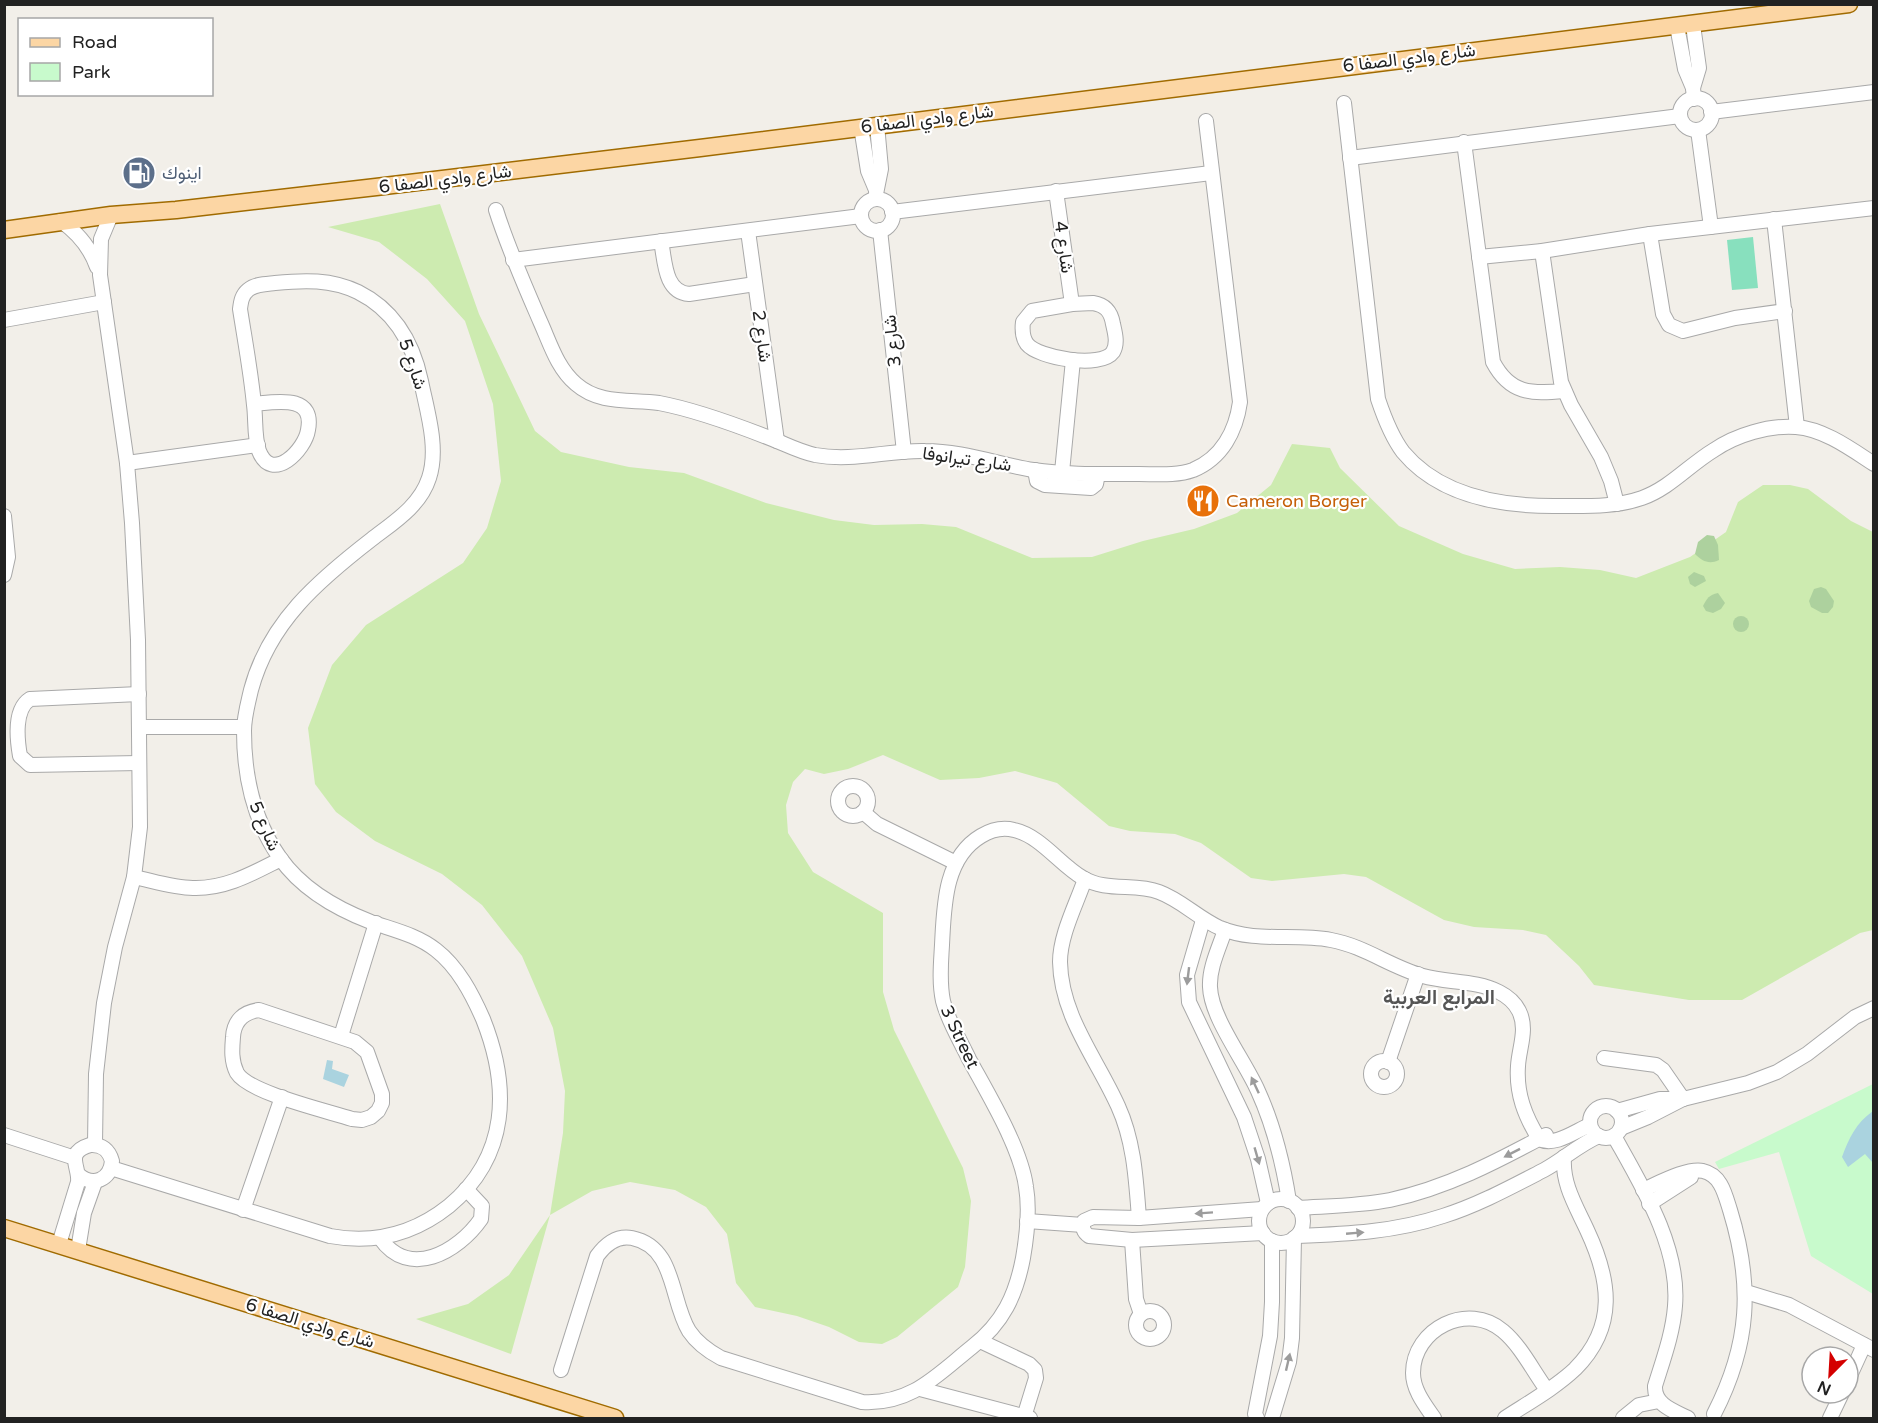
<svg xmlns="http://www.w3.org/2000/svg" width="1878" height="1423" viewBox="0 0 1878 1423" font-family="'Varela Round',Vazirmatn,sans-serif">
	<rect width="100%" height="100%" fill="#f2efe9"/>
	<polygon fill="#cdebb0" points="440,204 479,314 535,431 561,452 629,467 684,473 766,503 834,520 874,525 922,524 956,527 1032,558 1092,557 1143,541 1194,529 1237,513 1271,485 1292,444 1330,448 1340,468 1399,526 1463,554 1515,569 1560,567 1600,570 1636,578 1690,557 1726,532 1738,502 1763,485 1790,485 1808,489 1851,521 1873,532 1873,930 1860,933 1742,1000 1689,1000 1594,985 1579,966 1546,935 1523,930 1474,927 1444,920 1366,877 1344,874 1272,881 1251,878 1201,843 1175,834 1130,831 1109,826 1057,783 1015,771 979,778 940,780 883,755 848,769 824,774 805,769 793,782 786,805 788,833 813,872 883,913 883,992 894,1030 963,1168 971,1201 965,1267 958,1287 897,1337 882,1344 859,1342 829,1327 797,1316 755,1307 736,1283 727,1234 706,1207 675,1190 630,1182 592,1191 550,1215 511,1354 416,1319 468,1304 509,1275 550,1215 563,1133 565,1091 553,1028 522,956 482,905 442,874 375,841 336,812 315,784 308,728 332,665 366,625 463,563 487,528 501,481 493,404 465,321 427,279 379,242 328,227"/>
	<g fill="#add19e">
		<path d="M1707,535l7,1 4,9 1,15c-10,5 -17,1 -24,-6l3,-12z"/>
		<polygon points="1694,572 1704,576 1706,581 1695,587 1690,584 1688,577"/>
		<polygon points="1821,587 1826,589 1834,601 1833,607 1828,613 1822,613 1811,607 1809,601 1814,589"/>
		<path d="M1718,593l7,10 -4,6 -8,4 -7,-2 -3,-5c4,-8 6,-11 15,-13z"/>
		<circle cx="1741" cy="624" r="8"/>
	</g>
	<polygon fill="#c8facc" points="1873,1084 1873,1294 1811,1256 1779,1152 1719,1169 1715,1162"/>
	<polygon fill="#88e0be" points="1753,237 1758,288 1732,290 1727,240"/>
	<g fill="#aad3df">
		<polygon points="327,1060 333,1061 332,1069 349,1075 344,1087 323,1079"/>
		<path d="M1873,1111v52l-8,-9 -17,13 -6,-10c7,-19 14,-34 31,-46z"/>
	</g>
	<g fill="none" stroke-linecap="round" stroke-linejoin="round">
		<g stroke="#a9a9a9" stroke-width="16">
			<g id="minor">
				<polyline points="1677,26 1685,69 1693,88 1694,99"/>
				<polyline points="1693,88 1699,68 1693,25"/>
				<circle cx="1696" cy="114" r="16"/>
				<path d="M1344,103l34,296c6,18 13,37 25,53 38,46 102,55 158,54 28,0 55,1 81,-8 28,-10 47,-33 72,-48 22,-15 55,-25 82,-23 28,2 55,22 78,37"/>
				<polyline points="1711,112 1874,92"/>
				<polyline points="861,127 868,171 876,190"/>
				<polyline points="1698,130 1711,227"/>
				<path d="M1464,142l29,220c17,32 38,32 71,29"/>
				<polyline points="1350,158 1680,116"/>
				<polyline points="1056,191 1072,304"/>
				<polyline points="875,199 881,169 877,125"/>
				<circle cx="877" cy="215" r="16"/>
				<path d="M496,210c12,38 28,74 44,111 10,22 17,47 36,63 24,21 54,15 83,19 37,7 83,24 118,38 12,5 24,11 38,14 38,7 73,-5 110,-4 37,0 72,13 108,19 34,5 71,4 106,4 17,0 38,2 54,-4 29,-12 43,-39 47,-68l-34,-281"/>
				<polyline points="892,212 1211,173"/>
				<polyline points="1774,219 1797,427"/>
				<path d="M61,221c17,12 29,26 36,46"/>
				<polyline points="880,230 904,452"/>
				<polyline points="748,231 777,441"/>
				<polyline points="1650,234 1663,314 1669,325 1683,331 1735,318 1785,311"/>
				<path d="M661,241c4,19 3,51 28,53l66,-10"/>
				<polyline points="1542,251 1561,382 1571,405 1601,457 1611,481 1617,504"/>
				<polyline points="1479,257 1542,251 1650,234 1874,208"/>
				<polyline points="513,260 861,216"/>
				<path d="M1093,303c13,2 18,9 20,21 2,9 5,19 0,28 -12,17 -75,6 -86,-8 -5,-7 -5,-14 -4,-22l9,-11 40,-7z"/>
				<polyline points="4,320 104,302"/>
				<polyline points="127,463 258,445"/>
				<polyline points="1035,470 1037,481 1045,485 1091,488 1096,484 1098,474"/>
				<polyline points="1062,472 1073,360"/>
				<polyline points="4,516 8,557 4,575"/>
				<path d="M139,694l-109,5c-16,10 -13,40 -10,57l10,9 109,-2"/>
				<polyline points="140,727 244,727"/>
				<circle cx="853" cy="801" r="15"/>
				<polyline points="863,812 877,824 956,863"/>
				<path d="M134,877c19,4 40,11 59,11 33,1 60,-15 88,-29"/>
				<path d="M1085,879c-9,26 -25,56 -25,83 1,54 37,97 58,144 16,35 18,73 21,112"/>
				<polyline points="1203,920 1187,975 1189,1002 1244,1117 1258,1159 1268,1203"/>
				<path d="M1225,930c-6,18 -16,38 -15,57 1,31 35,74 48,104 16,35 25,72 31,110"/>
				<path d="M259,1010l96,32 12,10 15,42v9l-4,8 -7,6 -9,3 -10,-1c-24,-8 -103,-26 -115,-46 -6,-12 -5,-24 -4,-36 1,-17 11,-25 26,-27z"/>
				<polyline points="341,1036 376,923"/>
				<polyline points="1604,1058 1656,1065 1663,1070 1683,1099"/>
				<circle cx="1384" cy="1074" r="13"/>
				<polyline points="1388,1062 1418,974"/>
				<circle cx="1606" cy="1122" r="16"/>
				<polyline points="1617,1111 1660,1099 1683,1099"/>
				<polyline points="1621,1128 1648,1117 1683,1099 1748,1083 1777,1072 1807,1054 1855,1017 1874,1008"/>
				<polyline points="4,1135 75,1158"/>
				<path d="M1614,1136c28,50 66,111 61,170 -2,27 -12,54 -20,80 -1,19 19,25 33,32"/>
				<polyline points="95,1144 96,1074 104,1003 115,947 134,877 140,827 138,640 132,523 127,463 100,275 101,239 111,215"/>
				<path d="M111,1168l219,68c44,8 84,-2 119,-30 60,-50 61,-119 34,-187 -11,-25 -25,-52 -47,-69 -19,-15 -42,-20 -65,-28 -34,-13 -69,-33 -91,-64 -26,-37 -36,-82 -36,-127 0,-14 4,-28 7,-41 18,-68 68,-110 121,-151 22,-17 48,-33 57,-61 10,-30 -2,-67 -8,-97 -8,-38 -27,-71 -63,-89 -27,-13 -54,-12 -83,-9 -9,1 -20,1 -27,7 -6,5 -7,11 -8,19 5,32 11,64 14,96 2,14 0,32 5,46 13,33 46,-1 49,-21 7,-36 -32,-28 -54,-26"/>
				<path d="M1643,1190c14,-6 45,-23 60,-19 18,4 22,23 27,39 23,75 20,134 -16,204"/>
				<circle cx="1281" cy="1221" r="22"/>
				<polyline points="1649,1204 1691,1177"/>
				<path d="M1298,1208c31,-2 61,-2 92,-8 56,-12 106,-38 156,-65"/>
				<path d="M1262,1209l-123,9 -46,-1 -9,4c-2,7 -1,11 5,15l43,4 131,-7"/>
				<polyline points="243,1210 282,1097"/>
				<polyline points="1027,1221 1083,1225"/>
				<path d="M1297,1236c50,-2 98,-4 146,-20 35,-11 68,-29 101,-46 19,-10 34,-25 55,-34"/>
				<path d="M380,1238c29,42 78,14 101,-19l1,-13 -16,-17"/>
				<polyline points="1132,1240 1136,1299 1141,1314"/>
				<path d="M59,1244l19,-62c2,-15 -14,-29 12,-37 12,-1 19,5 22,16 -2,19 -19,26 -33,14"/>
				<polyline points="78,1250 84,1213 95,1182"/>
				<polyline points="1746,1292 1789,1305 1874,1350"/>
				<circle cx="1150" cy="1325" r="14"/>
				<polyline points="980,1341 1029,1364 1035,1370 1036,1378 1024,1417"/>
				<path d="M561,1370l36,-114c8,-11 20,-21 35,-18 44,9 38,62 57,93 8,12 19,20 32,27l141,44c49,3 75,-27 110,-55 31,-24 44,-52 51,-89 4,-23 7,-48 3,-71 -5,-39 -38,-93 -57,-128 -9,-19 -21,-38 -26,-58 -4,-19 -2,-38 -1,-56 2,-38 2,-87 39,-109 10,-6 21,-9 33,-6 27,6 46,35 69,48 23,14 52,5 76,14 22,8 39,26 61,36 36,15 74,5 111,12 33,6 60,27 92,36 24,7 53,4 76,16 8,4 16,11 20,19 9,18 0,37 -1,55 -2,28 7,50 21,73 16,8 36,-8 51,-14"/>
				<polyline points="1848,1380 1864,1345"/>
				<polyline points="920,1389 1030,1418"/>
				<polyline points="1257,1418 1255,1414 1270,1336 1272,1302 1272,1241"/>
				<polyline points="1272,1418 1289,1362 1292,1338 1294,1238"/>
				<path d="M1434,1418c-9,-13 -21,-28 -21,-45 0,-44 55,-72 90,-42 18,15 30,40 44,59"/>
				<path d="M1505,1418c23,-15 50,-30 70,-49 43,-43 35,-90 12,-139 -11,-24 -25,-46 -23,-73"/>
				<polyline points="1623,1418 1639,1405 1659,1401"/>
				<polyline points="1830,1418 1842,1393"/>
			</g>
		</g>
		<g stroke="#a06b00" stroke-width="19">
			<g id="major">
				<polyline points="4,230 111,215 176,210 376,187 700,148 1849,4"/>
				<polyline points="4,1228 615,1418"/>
			</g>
		</g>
		<use href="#minor" stroke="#fff" stroke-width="14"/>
		<use href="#major" stroke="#fcd6a4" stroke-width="16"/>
	</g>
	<defs><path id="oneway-solid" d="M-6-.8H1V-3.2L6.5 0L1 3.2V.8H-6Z" transform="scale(1.5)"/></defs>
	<g fill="#9c9c9c">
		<use href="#oneway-solid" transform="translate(1188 976) rotate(97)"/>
		<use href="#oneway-solid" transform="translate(1255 1085) rotate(-115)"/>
		<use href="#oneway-solid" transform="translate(1512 1153) rotate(153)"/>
		<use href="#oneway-solid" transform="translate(1257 1156) rotate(74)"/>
		<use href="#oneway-solid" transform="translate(1204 1213) rotate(176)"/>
		<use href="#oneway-solid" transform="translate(1355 1233) rotate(-5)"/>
		<use href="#oneway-solid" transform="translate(1288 1362) rotate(-77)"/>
	</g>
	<defs>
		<g id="fuel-disc" transform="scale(1.725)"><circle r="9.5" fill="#5c6f8a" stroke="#fff"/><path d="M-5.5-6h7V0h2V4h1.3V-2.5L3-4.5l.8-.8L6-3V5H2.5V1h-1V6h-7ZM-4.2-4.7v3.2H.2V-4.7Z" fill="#fff"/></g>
		<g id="restaurant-disc" transform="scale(1.725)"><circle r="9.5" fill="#e8710a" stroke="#fff"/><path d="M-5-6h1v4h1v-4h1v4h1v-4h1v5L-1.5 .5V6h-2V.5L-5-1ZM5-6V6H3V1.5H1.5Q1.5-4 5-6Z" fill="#fff"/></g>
	</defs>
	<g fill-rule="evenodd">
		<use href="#fuel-disc" x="139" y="173"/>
		<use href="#restaurant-disc" x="1203" y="501"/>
	</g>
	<g text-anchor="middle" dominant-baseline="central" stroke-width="4.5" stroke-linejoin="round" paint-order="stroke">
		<g font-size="18" fill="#222" stroke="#fff">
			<text transform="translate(1409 58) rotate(-7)">شارع وادي الصفا 6</text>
			<text transform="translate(927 119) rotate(-7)">شارع وادي الصفا 6</text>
			<text transform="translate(445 179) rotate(-7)">شارع وادي الصفا 6</text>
			<text transform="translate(1064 247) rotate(82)">شارع 4</text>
			<text transform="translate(762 336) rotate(82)">شارع 2</text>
			<text transform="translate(892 341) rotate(-96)">شارع 3</text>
			<text transform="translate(413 364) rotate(71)">شارع 5</text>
			<text transform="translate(967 459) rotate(8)">شارع تيرانوفا</text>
			<text transform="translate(265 826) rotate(66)">شارع 5</text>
			<text transform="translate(960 1037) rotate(65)">3 Street</text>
			<text transform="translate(310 1323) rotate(17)">شارع وادي الصفا 6</text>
		</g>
		<g font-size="18" fill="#4e5e75" stroke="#fff" text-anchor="start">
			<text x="162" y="173">اينوك</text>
		</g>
		<g font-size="18" fill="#c56008" stroke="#fff" text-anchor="start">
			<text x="1226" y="501">Cameron Borger</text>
		</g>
		<g font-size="20" font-weight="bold" fill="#555" stroke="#fff">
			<text x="1439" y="998">المرابع العربية</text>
		</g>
	</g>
	<rect width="1878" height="1423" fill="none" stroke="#222222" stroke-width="12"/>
	<rect x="18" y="18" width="195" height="78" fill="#ffffff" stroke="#a7a7a7" stroke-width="1.5"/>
	<rect x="30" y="38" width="30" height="9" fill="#fcd6a4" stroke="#a7a7a7" stroke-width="1.5"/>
	<text x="72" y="48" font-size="18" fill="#222222">Road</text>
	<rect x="30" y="63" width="30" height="18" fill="#c8facc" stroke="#a7a7a7" stroke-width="1.5"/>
	<text x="72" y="78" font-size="18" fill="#222222">Park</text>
	<g transform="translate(1830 1375) rotate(204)"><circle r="28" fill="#ffffff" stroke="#a7a7a7" stroke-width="1.5"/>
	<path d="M0-4.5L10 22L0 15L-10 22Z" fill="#d40000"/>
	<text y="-9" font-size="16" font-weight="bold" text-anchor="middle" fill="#222222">N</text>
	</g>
</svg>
